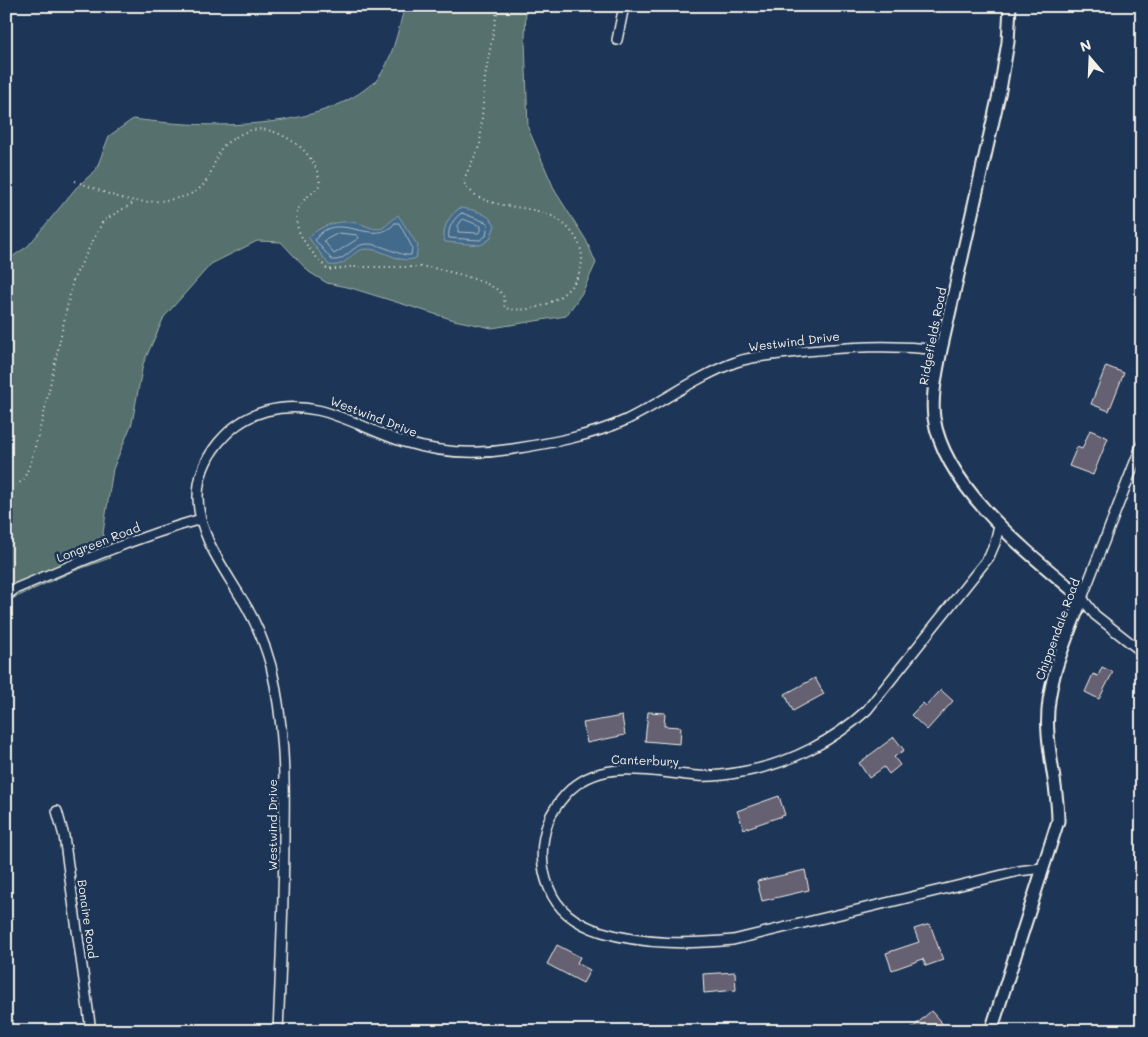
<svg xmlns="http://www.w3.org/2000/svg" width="1148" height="1037" viewBox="0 0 1148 1037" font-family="Mali,sans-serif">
	<rect width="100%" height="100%" fill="#1d3557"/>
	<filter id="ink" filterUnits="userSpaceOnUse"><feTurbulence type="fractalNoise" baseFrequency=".02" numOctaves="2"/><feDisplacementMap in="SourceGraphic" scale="10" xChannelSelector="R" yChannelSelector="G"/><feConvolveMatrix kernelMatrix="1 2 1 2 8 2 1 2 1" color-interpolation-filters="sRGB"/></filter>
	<g filter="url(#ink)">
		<path fill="#54706d" stroke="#a4b0aa" d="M405,6h121l-1,34 3,88 27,63 31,49 10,23 -14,30 -16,23 -74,12 -38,-8 -103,-32 -24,-5 -18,-11 -28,-30 -24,-1 -46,23 -47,53 -21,47 -11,59 -19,46 -10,64 7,25 -39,14 -59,27 -6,7v-345l22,-15 48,-58 20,-18 13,-34 24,-17c68,9 173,13 231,-29 3,-3 9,-6 12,-9 16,-19 22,-51 29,-75z"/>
		<g fill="#436a8b" stroke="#8aa0b0">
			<path d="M460,208c12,1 29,5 35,17l-5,14 -9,6 -36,-3c-4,-13 4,-27 15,-34z"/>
			<path d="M398,215l20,31 -2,12c-17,7 -31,-9 -49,-9 -17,0 -18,19 -38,16l-21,-28c17,-14 35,-19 56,-12 7,3 12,5 19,3z"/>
		</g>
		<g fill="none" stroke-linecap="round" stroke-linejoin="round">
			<g stroke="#adbbc3" stroke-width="1">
				<path d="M462,213l26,10 -2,13 -6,4 -31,-2c-2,-9 5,-21 13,-25z"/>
				<polygon points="463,219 481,226 481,231 478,233 458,232 458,226"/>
				<path d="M395,223h4l13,24 -1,8c-11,2 -29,-12 -45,-11 -15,1 -20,18 -34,16l-17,-20c21,-33 59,10 80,-17z"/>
				<polygon points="339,233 357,235 359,238 334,254 324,241"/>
			</g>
		</g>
		<g fill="#656172" stroke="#f4f1e8">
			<polygon points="1106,366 1124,373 1109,411 1091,404"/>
			<polygon points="1090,430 1108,438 1093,475 1069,466 1077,447 1082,449"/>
			<polygon points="1102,667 1113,672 1099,699 1085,692 1093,674 1098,676"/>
			<polygon points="815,678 824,694 793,711 785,694"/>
			<polygon points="941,690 953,701 927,730 911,715 923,703 926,706"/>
			<polygon points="648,712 665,713 664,726 681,727 680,744 645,741"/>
			<polygon points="622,716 625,735 587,743 583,723"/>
			<polygon points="894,737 904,750 894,757 900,765 889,774 884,767 869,778 859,763"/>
			<polygon points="779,796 785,815 744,829 737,811"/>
			<polygon points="805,870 809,890 762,901 757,881"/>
			<polygon points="930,924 943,960 926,966 923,959 892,970 886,953 919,942 914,929"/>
			<polygon points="557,945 580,957 577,963 590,970 583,983 547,964"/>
			<polygon points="735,972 736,990 704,993 703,974"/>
			<polygon points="931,1011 949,1031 909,1031"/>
		</g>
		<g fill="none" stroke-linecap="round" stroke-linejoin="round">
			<g stroke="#f4f1e8" stroke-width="12">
				<g id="minor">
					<polyline points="617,40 624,6"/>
					<polyline points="1142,444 1082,598 1095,615 1142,652"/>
					<path d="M999,525l-4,18 -6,14 -122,153c-33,30 -76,53 -120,61 -15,3 -33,6 -49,5 -45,-3 -97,-20 -132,18 -7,8 -14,17 -18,28 -8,23 -8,44 1,66 9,24 30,37 53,44 43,13 87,12 131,8l286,-69 23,-3"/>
					<path d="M6,596l9,-7c61,-26 122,-52 186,-70"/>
					<polyline points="57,811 64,836 91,1031"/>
					<path d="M278,1031c3,-67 6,-133 6,-200 1,-56 0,-110 -13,-165 -7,-26 -19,-52 -34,-75 -17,-28 -39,-59 -39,-94 0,-39 31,-76 68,-86 53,-14 90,16 138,31 36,11 72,13 109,7 38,-6 78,-13 113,-29 37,-18 71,-44 110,-58 19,-7 41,-7 61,-10 53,-5 91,-8 144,-2"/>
				</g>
			</g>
			<g stroke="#f4f1e8" stroke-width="15">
				<path id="tertiary" d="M991,1031l67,-210c0,-30 -8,-58 -10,-87 -4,-49 17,-91 34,-136 -51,-43 -137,-109 -148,-180 -3,-22 3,-46 7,-68l59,-260 8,-48 2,-36"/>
			</g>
			<g stroke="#f4f1e8" stroke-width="2" stroke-dasharray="1 4" stroke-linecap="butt">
				<path d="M75,181c41,15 57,27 103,17 32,-7 30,-24 43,-49 3,-5 10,-9 15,-12 19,-13 38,-8 56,4 15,9 26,25 28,43 -5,9 -14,12 -19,20 -16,23 13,50 27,66l22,-3h78c16,3 64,14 74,27 4,5 1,9 3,14 53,12 109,-46 55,-87 -27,-21 -79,-6 -97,-40l17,-36 5,-68 13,-71"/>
				<polyline points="6,489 23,481 31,462 44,413 73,280 103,221 133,203"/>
			</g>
			<use href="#minor" stroke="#1d3557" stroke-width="9"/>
			<use href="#tertiary" stroke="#1d3557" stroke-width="11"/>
		</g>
	</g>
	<g text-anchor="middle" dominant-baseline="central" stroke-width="5" stroke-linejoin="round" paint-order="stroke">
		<g font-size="12" fill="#f4f1e8" stroke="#1d3557">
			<text transform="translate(932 336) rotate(-79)">Ridgefields Road</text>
			<text transform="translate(794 341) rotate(-7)">Westwind Drive</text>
			<text transform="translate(374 416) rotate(21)">Westwind Drive</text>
			<text transform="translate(98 542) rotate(-21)">Longreen Road</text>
			<text transform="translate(1057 629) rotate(-70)">Chippendale Road</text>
			<text transform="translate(645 760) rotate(2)">Canterbury</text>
			<text transform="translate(272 825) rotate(-90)">Westwind Drive</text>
			<text transform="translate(88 919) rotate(82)">Bonaire Road</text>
		</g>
	</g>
	<rect width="1148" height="1037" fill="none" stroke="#1d3557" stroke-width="25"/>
	<rect x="12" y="12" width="1123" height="1012" fill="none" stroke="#f4f1e8" stroke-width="2" filter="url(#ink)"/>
	<g transform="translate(1090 58) rotate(341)" stroke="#1d3557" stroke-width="4" paint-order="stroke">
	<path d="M0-4L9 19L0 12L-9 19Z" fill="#f4f1e8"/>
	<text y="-8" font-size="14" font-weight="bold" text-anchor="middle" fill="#f4f1e8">N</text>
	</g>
</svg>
